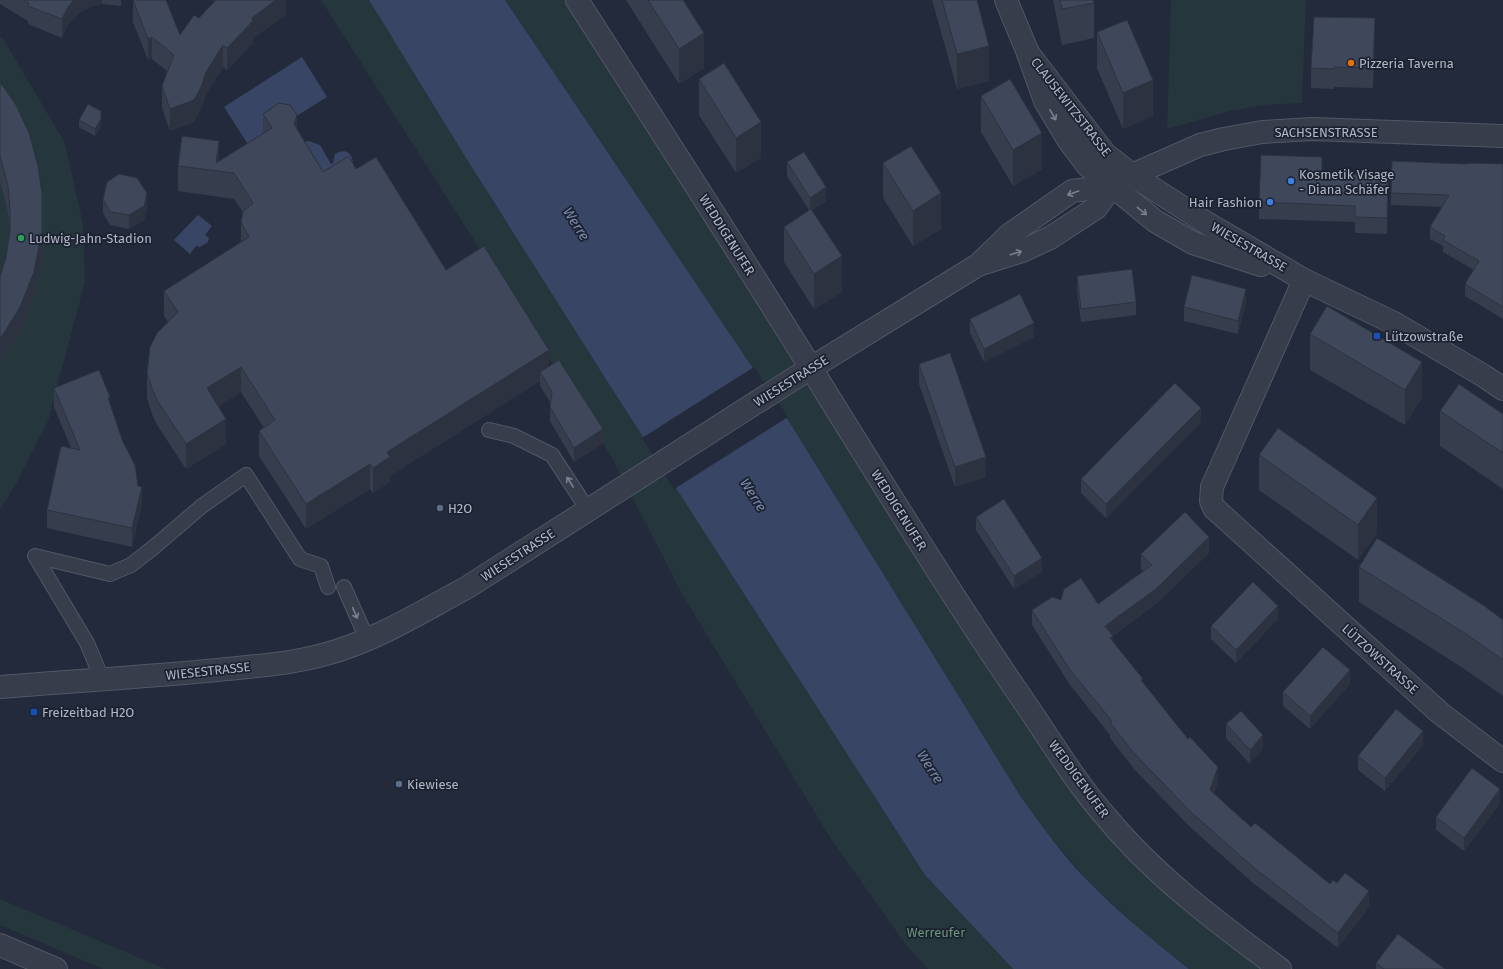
<svg xmlns="http://www.w3.org/2000/svg" width="1503" height="969" viewBox="0 0 1503 969" font-family="'Fira Sans',sans-serif">
	<rect width="100%" height="100%" fill="#232a3b"/>
	<g fill="#25363c">
		<polygon points="321,0 369,0 466,158 607,381 925,875 1013,969 928,969 906,945 831,839 682,594 612,458 603,443"/>
		<polygon points="505,0 568,0 1037,737 1269,969 1189,969 1138,928 1087,880 1051,838 1021,797 790,423"/>
		<polygon points="1171,0 1306,0 1302,103 1264,105 1230,111 1167,129"/>
		<polygon points="0,37 4,40 65,143 83,224 85,282 48,421 16,484 0,510"/>
		<polygon points="0,899 166,969 103,969 0,925"/>
	</g>
	<g fill="#384564">
		<path d="M369,0h136l285,423 231,374c21,29 42,59 67,84 31,32 66,60 101,88h-176l-88,-94 -318,-494 -141,-223z"/>
		<polygon points="302,57 327,97 249,146 224,107"/>
		<path d="M309,141l11,4 11,19 2,-1 2,-9c9,-6 18,-2 18,10l-36,37 -14,-59z"/>
		<polygon points="198,215 212,226 205,235 209,238 208,242 200,247 196,246 190,254 174,240"/>
	</g>
	<polygon fill="#232a3b" points="754,367 788,417 674,489 642,438"/>
	<g fill="none" stroke-linecap="round" stroke-linejoin="round">
		<g stroke="#525766" stroke-width="16">
			<g id="lane">
				<polyline points="489,430 514,436 552,455 588,510"/>
				<polyline points="344,587 367,639"/>
				<polyline points="102,679 87,643 35,556 110,574 131,565 154,547 202,506 246,475 300,559 321,566 328,587"/>
			</g>
		</g>
		<g stroke="#525766" stroke-width="24">
			<g id="street">
				<path d="M577,0c85,133 171,265 253,399 63,101 125,202 193,301 27,39 52,82 84,118 49,59 111,105 173,151"/>
				<polyline points="1006,0 1028,53 1045,101 1069,141 1088,166 1155,221 1193,243 1261,265"/>
				<polyline points="1028,53 1105,154 1132,175 1205,222 1304,280 1394,323 1484,376 1503,389"/>
				<polyline points="981,264 1022,251 1050,238 1096,208 1112,186"/>
				<polyline points="1304,280 1212,487 1211,501 1214,508 1440,713 1503,761"/>
				<path d="M0,687c73,-6 145,-10 218,-17 36,-4 73,-6 108,-16 49,-13 95,-42 140,-66l324,-207 188,-116 31,-30 63,-44 40,-5 20,-11 68,-30 24,-6 38,-7 50,-3 191,7"/>
				<polyline points="0,945 56,969"/>
			</g>
		</g>
		<use href="#lane" stroke="#373d4b" stroke-width="14"/>
		<use href="#street" stroke="#373d4b" stroke-width="22"/>
	</g>
	<g fill="#363e4e">
		<polygon points="0,0 121,0 121,6 102,4 92,6 78,14 68,25 62,38 28,24 28,21 0,4"/>
		<polygon points="133,0 180,35 199,18 214,2 213,0 286,0 286,15 253,38 253,43 227,70 223,67 206,94 201,109 194,122 170,131 162,108 162,86 167,71 152,59 148,60 133,22"/>
		<polygon points="626,0 683,0 704,68 679,84"/>
		<polygon points="932,0 977,0 989,81 957,89"/>
		<polygon points="1053,0 1093,0 1094,3 1094,38 1062,45"/>
		<polygon points="1097,32 1153,116 1123,129 1097,68"/>
		<polygon points="1375,38 1373,88 1334,87 1334,89 1311,88 1311,68"/>
		<polygon points="699,79 761,158 736,173 699,115"/>
		<polygon points="0,82 42,256 34,298 20,332 4,359 0,363 0,277 6,257 10,229 8,212 0,181"/>
		<polygon points="981,96 1042,169 1013,186 981,132"/>
		<polygon points="263,114 297,129 323,172 356,169 446,270 549,367 603,443 574,462 550,421 550,402 540,386 540,381 390,476 390,482 373,493 370,489 306,529 259,456 259,431 264,428 241,392 219,406 226,444 186,469 157,425 152,414 147,398 147,373 168,322 164,316 164,291 241,242 241,222 243,212 234,199 178,191 178,166 219,161 263,134"/>
		<polygon points="79,120 101,126 95,136 79,127"/>
		<polygon points="787,162 826,201 812,210 842,292 814,309 784,262 784,227 809,210 787,176"/>
		<polygon points="883,163 941,229 913,246 883,198"/>
		<polygon points="1465,164 1503,164 1503,319 1465,296 1465,284 1474,270 1443,252 1443,246 1430,239 1430,227 1442,207 1391,205 1391,193"/>
		<polygon points="1322,173 1388,192 1387,234 1355,233 1355,222 1259,219 1259,202"/>
		<polygon points="103,199 147,207 144,220 129,229 110,225 103,213"/>
		<polygon points="1077,276 1136,302 1136,315 1081,322 1077,290"/>
		<polygon points="1246,302 1238,334 1184,321 1184,307"/>
		<polygon points="970,319 1034,337 984,362 970,333"/>
		<polygon points="1310,334 1422,397 1405,425 1310,370"/>
		<polygon points="919,364 986,477 955,487 919,384"/>
		<polygon points="54,388 110,405 142,505 132,547 47,528 47,510 71,448 54,407"/>
		<polygon points="1440,411 1503,414 1503,489 1440,446"/>
		<polygon points="1201,422 1106,518 1081,493 1081,479"/>
		<polygon points="1259,455 1377,533 1358,560 1259,490"/>
		<polygon points="976,517 1042,572 1014,589 976,530"/>
		<polygon points="1209,553 1156,604 1113,636 1113,642 1218,783 1214,794 1251,827 1330,884 1369,907 1338,948 1253,883 1190,827 1134,769 1110,738 1110,735 1070,685 1032,625 1032,610 1061,600 1098,604 1143,571 1141,569 1141,554"/>
		<polygon points="1359,567 1503,620 1503,696 1466,670 1359,602"/>
		<polygon points="1278,619 1236,663 1211,639 1211,626"/>
		<polygon points="1350,684 1310,729 1283,706 1283,692"/>
		<polygon points="1226,724 1263,749 1250,764 1226,738"/>
		<polygon points="1423,745 1385,791 1358,770 1358,756"/>
		<polygon points="1500,803 1464,851 1436,830 1436,817"/>
		<polygon points="1376,963 1445,969 1376,969"/>
	</g>
	<g fill="#2c3240">
		<polygon points="74,0 102,0 102,4 92,6 78,14 68,25 62,38 62,19 68,7"/>
		<polygon points="276,0 286,0 286,15 253,38 253,43 227,70 227,48 252,18"/>
		<polygon points="1375,18 1375,38 1373,88 1373,68"/>
		<polygon points="704,33 704,68 679,84 679,49"/>
		<polygon points="152,37 152,59 148,60 148,39"/>
		<polygon points="223,45 223,67 206,94 201,109 194,122 170,131 170,109"/>
		<polygon points="989,46 989,81 957,89 957,54"/>
		<polygon points="1153,80 1153,116 1123,129 1123,93"/>
		<polygon points="297,115 297,140 294,124"/>
		<polygon points="101,119 101,126 95,136 95,129"/>
		<polygon points="761,122 761,158 736,173 736,138"/>
		<polygon points="1042,133 1042,169 1013,186 1013,150"/>
		<polygon points="219,141 219,166 216,163"/>
		<polygon points="826,187 826,201 810,211 810,198"/>
		<polygon points="147,193 147,207 144,220 129,229 129,215"/>
		<polygon points="941,193 941,229 913,246 913,211"/>
		<polygon points="42,194 42,256 34,298 20,332 4,359 0,363 0,338"/>
		<polygon points="842,256 842,292 814,309 814,274"/>
		<polygon points="1246,289 1246,302 1238,334 1238,321"/>
		<polygon points="1034,323 1034,337 984,362 984,349"/>
		<polygon points="549,350 549,375 540,372 540,381 390,476 390,482 373,493 373,468 387,452"/>
		<polygon points="1422,362 1422,397 1405,425 1405,390"/>
		<polygon points="241,367 241,392 207,414 207,388"/>
		<polygon points="110,397 110,416 108,398"/>
		<polygon points="1201,408 1201,422 1106,518 1106,504"/>
		<polygon points="226,419 226,444 186,469 186,444"/>
		<polygon points="603,429 603,443 574,462 574,448"/>
		<polygon points="986,457 986,477 955,487 955,467"/>
		<polygon points="370,464 370,489 306,529 306,504"/>
		<polygon points="142,487 142,505 132,547 132,528"/>
		<polygon points="1377,498 1377,533 1358,560 1358,525"/>
		<polygon points="1209,537 1209,553 1156,604 1105,642 1105,626"/>
		<polygon points="1042,558 1042,572 1014,589 1014,576"/>
		<polygon points="1278,606 1278,619 1236,663 1236,650"/>
		<polygon points="1113,636 1113,651 1110,638"/>
		<polygon points="1350,670 1350,684 1310,729 1310,716"/>
		<polygon points="1423,731 1423,745 1385,791 1385,778"/>
		<polygon points="1263,735 1263,749 1250,764 1250,750"/>
		<polygon points="1218,767 1218,783 1210,806 1210,790"/>
		<polygon points="1500,789 1500,803 1464,851 1464,838"/>
		<polygon points="1369,891 1369,907 1338,948 1338,933"/>
	</g>
	<g fill="#3f485b" stroke="#2c3240">
		<polygon points="23,0 74,0 68,7 62,19 28,6 29,3"/>
		<polygon points="133,0 166,0 180,35 194,15 199,18 216,0 276,0 252,18 253,21 227,48 223,45 206,72 201,87 194,100 170,109 162,86 174,55 152,37 148,39"/>
		<polygon points="648,0 683,0 704,33 679,49"/>
		<polygon points="942,0 977,0 989,46 957,54"/>
		<polygon points="1060,0 1093,0 1094,3 1062,9"/>
		<polygon points="1314,17 1375,18 1373,68 1334,67 1334,69 1311,68"/>
		<polygon points="1127,20 1153,80 1123,93 1097,32"/>
		<polygon points="724,63 761,122 736,138 699,79"/>
		<polygon points="1010,79 1042,133 1013,150 981,96"/>
		<polygon points="0,82 16,105 29,133 38,166 42,194 42,231 34,272 20,307 4,333 0,338 0,277 6,257 10,232 10,210 8,186 0,156"/>
		<polygon points="279,103 290,105 297,115 294,124 323,172 349,156 356,169 376,157 446,270 484,246 549,350 387,452 390,457 373,468 370,464 306,504 259,431 275,420 241,367 207,388 226,419 186,444 157,400 152,388 147,373 150,347 157,333 178,312 164,291 249,237 241,222 243,212 253,203 234,173 178,166 182,136 219,141 216,163 272,128 263,114"/>
		<polygon points="88,104 101,111 101,119 95,129 79,120"/>
		<polygon points="911,146 941,193 913,211 883,163"/>
		<polygon points="804,152 826,187 810,198 787,162"/>
		<polygon points="1261,155 1322,157 1322,173 1388,176 1387,218 1355,217 1355,206 1259,202"/>
		<polygon points="1392,161 1465,164 1472,163 1503,164 1503,307 1465,284 1479,261 1443,240 1445,236 1430,227 1449,195 1391,193"/>
		<polygon points="119,174 137,178 147,193 144,206 129,215 110,212 103,199 107,182"/>
		<polygon points="811,209 842,256 814,274 784,227"/>
		<polygon points="1132,269 1136,302 1081,309 1077,276"/>
		<polygon points="1192,275 1246,289 1238,321 1184,307"/>
		<polygon points="1020,294 1034,323 984,349 970,319"/>
		<polygon points="1327,306 1422,362 1405,390 1310,334"/>
		<polygon points="950,353 986,457 955,467 919,364"/>
		<polygon points="559,360 603,429 574,448 550,407 552,392 540,372"/>
		<polygon points="99,370 110,397 108,398 123,442 135,465 138,486 142,487 132,528 47,510 61,446 80,450 54,388"/>
		<polygon points="1175,383 1201,408 1106,504 1081,479"/>
		<polygon points="1459,384 1503,414 1503,453 1440,411"/>
		<polygon points="1278,428 1377,498 1358,525 1259,455"/>
		<polygon points="1004,499 1042,558 1014,576 976,517"/>
		<polygon points="1185,512 1209,537 1156,589 1105,626 1113,636 1110,638 1143,679 1141,680 1188,739 1190,737 1218,767 1210,790 1251,827 1255,823 1330,884 1333,880 1337,883 1345,873 1369,891 1338,933 1253,867 1190,811 1134,753 1110,723 1112,721 1070,670 1032,610 1052,597 1061,600 1064,589 1081,578 1098,604 1152,565 1141,554"/>
		<polygon points="1377,538 1483,605 1503,620 1503,660 1466,634 1359,567"/>
		<polygon points="1253,582 1278,606 1236,650 1211,626"/>
		<polygon points="1323,647 1350,670 1310,716 1283,692"/>
		<polygon points="1396,709 1423,731 1385,778 1358,756"/>
		<polygon points="1241,711 1263,735 1250,750 1226,724"/>
		<polygon points="1472,768 1500,789 1464,838 1436,817"/>
		<polygon points="1398,934 1445,969 1384,969 1376,963"/>
	</g>
	<defs><path id="oneway-shaft" d="M-6 0H5M1.5-3L5.5 0L1.5 3" fill="none" stroke-width="1.6" stroke-linecap="round" stroke-linejoin="round"/></defs>
	<g stroke="#7b808f">
		<use href="#oneway-shaft" transform="translate(1053 115) rotate(60)"/>
		<use href="#oneway-shaft" transform="translate(1073 193) rotate(160)"/>
		<use href="#oneway-shaft" transform="translate(1142 211) rotate(38)"/>
		<use href="#oneway-shaft" transform="translate(1016 253) rotate(-17)"/>
		<use href="#oneway-shaft" transform="translate(570 482) rotate(-123)"/>
		<use href="#oneway-shaft" transform="translate(355 613) rotate(67)"/>
	</g>
	<circle fill="#e8710a" stroke="#1c2230" stroke-width="1.5" cx="1351" cy="63" r="4"/>
	<g fill="#3f7fe0" stroke="#1c2230" stroke-width="1.5">
		<circle cx="1291" cy="181" r="4"/>
		<circle cx="1270" cy="202" r="4"/>
	</g>
	<circle fill="#2e9e5b" stroke="#1c2230" stroke-width="1.5" cx="21" cy="238" r="4"/>
	<g fill="#1a4fb4" stroke="#1c2230" stroke-width="1.5">
		<rect x="1373" y="332" width="8" height="8" rx="2"/>
		<rect x="30" y="708" width="8" height="8" rx="2"/>
	</g>
	<g fill="#5c6f8a" stroke="#1c2230" stroke-width="1.5">
		<circle cx="440" cy="508" r="4"/>
		<circle cx="399" cy="784" r="4"/>
	</g>
	<g text-anchor="middle" dominant-baseline="central" stroke-width="3.5" stroke-linejoin="round" paint-order="stroke">
		<g font-size="13" fill="#b2b7c7" stroke="#1c2230" text-anchor="start">
			<text x="1359" y="63">Pizzeria Taverna</text>
			<text x="1299" y="174">Kosmetik Visage<tspan x="1299" dy="15">- Diana Schäfer</tspan></text>
			<text x="1262" y="202" text-anchor="end">Hair Fashion</text>
			<text x="29" y="238">Ludwig-Jahn-Stadion</text>
			<text x="1385" y="336">Lützowstraße</text>
			<text x="448" y="508">H2O</text>
			<text x="42" y="712">Freizeitbad H2O</text>
			<text x="407" y="784">Kiewiese</text>
		</g>
		<g font-size="13" fill="#b2b7c7" stroke="#1c2230">
			<text transform="translate(1071 107) rotate(52)">CLAUSEWITZSTRASSE</text>
			<text x="1326" y="132">SACHSENSTRASSE</text>
			<text transform="translate(727 235) rotate(58)">WEDDIGENUFER</text>
			<text transform="translate(1249 247) rotate(30)">WIESESTRASSE</text>
			<text transform="translate(791 381) rotate(-32)">WIESESTRASSE</text>
			<text transform="translate(899 510) rotate(58)">WEDDIGENUFER</text>
			<text transform="translate(518 555) rotate(-33)">WIESESTRASSE</text>
			<text transform="translate(1380 659) rotate(42)">LÜTZOWSTRASSE</text>
			<text transform="translate(208 671) rotate(-6)">WIESESTRASSE</text>
			<text transform="translate(1079 779) rotate(54)">WEDDIGENUFER</text>
		</g>
		<g font-size="13" fill="#699779" stroke="#1c2230">
			<text x="936" y="932">Werreufer</text>
		</g>
		<g font-size="14" font-style="italic" fill="#7a8aae" stroke="#1c2230">
			<text transform="translate(576 224) rotate(57)">Werre</text>
			<text transform="translate(753 495) rotate(57)">Werre</text>
			<text transform="translate(930 767) rotate(57)">Werre</text>
		</g>
	</g>
</svg>
